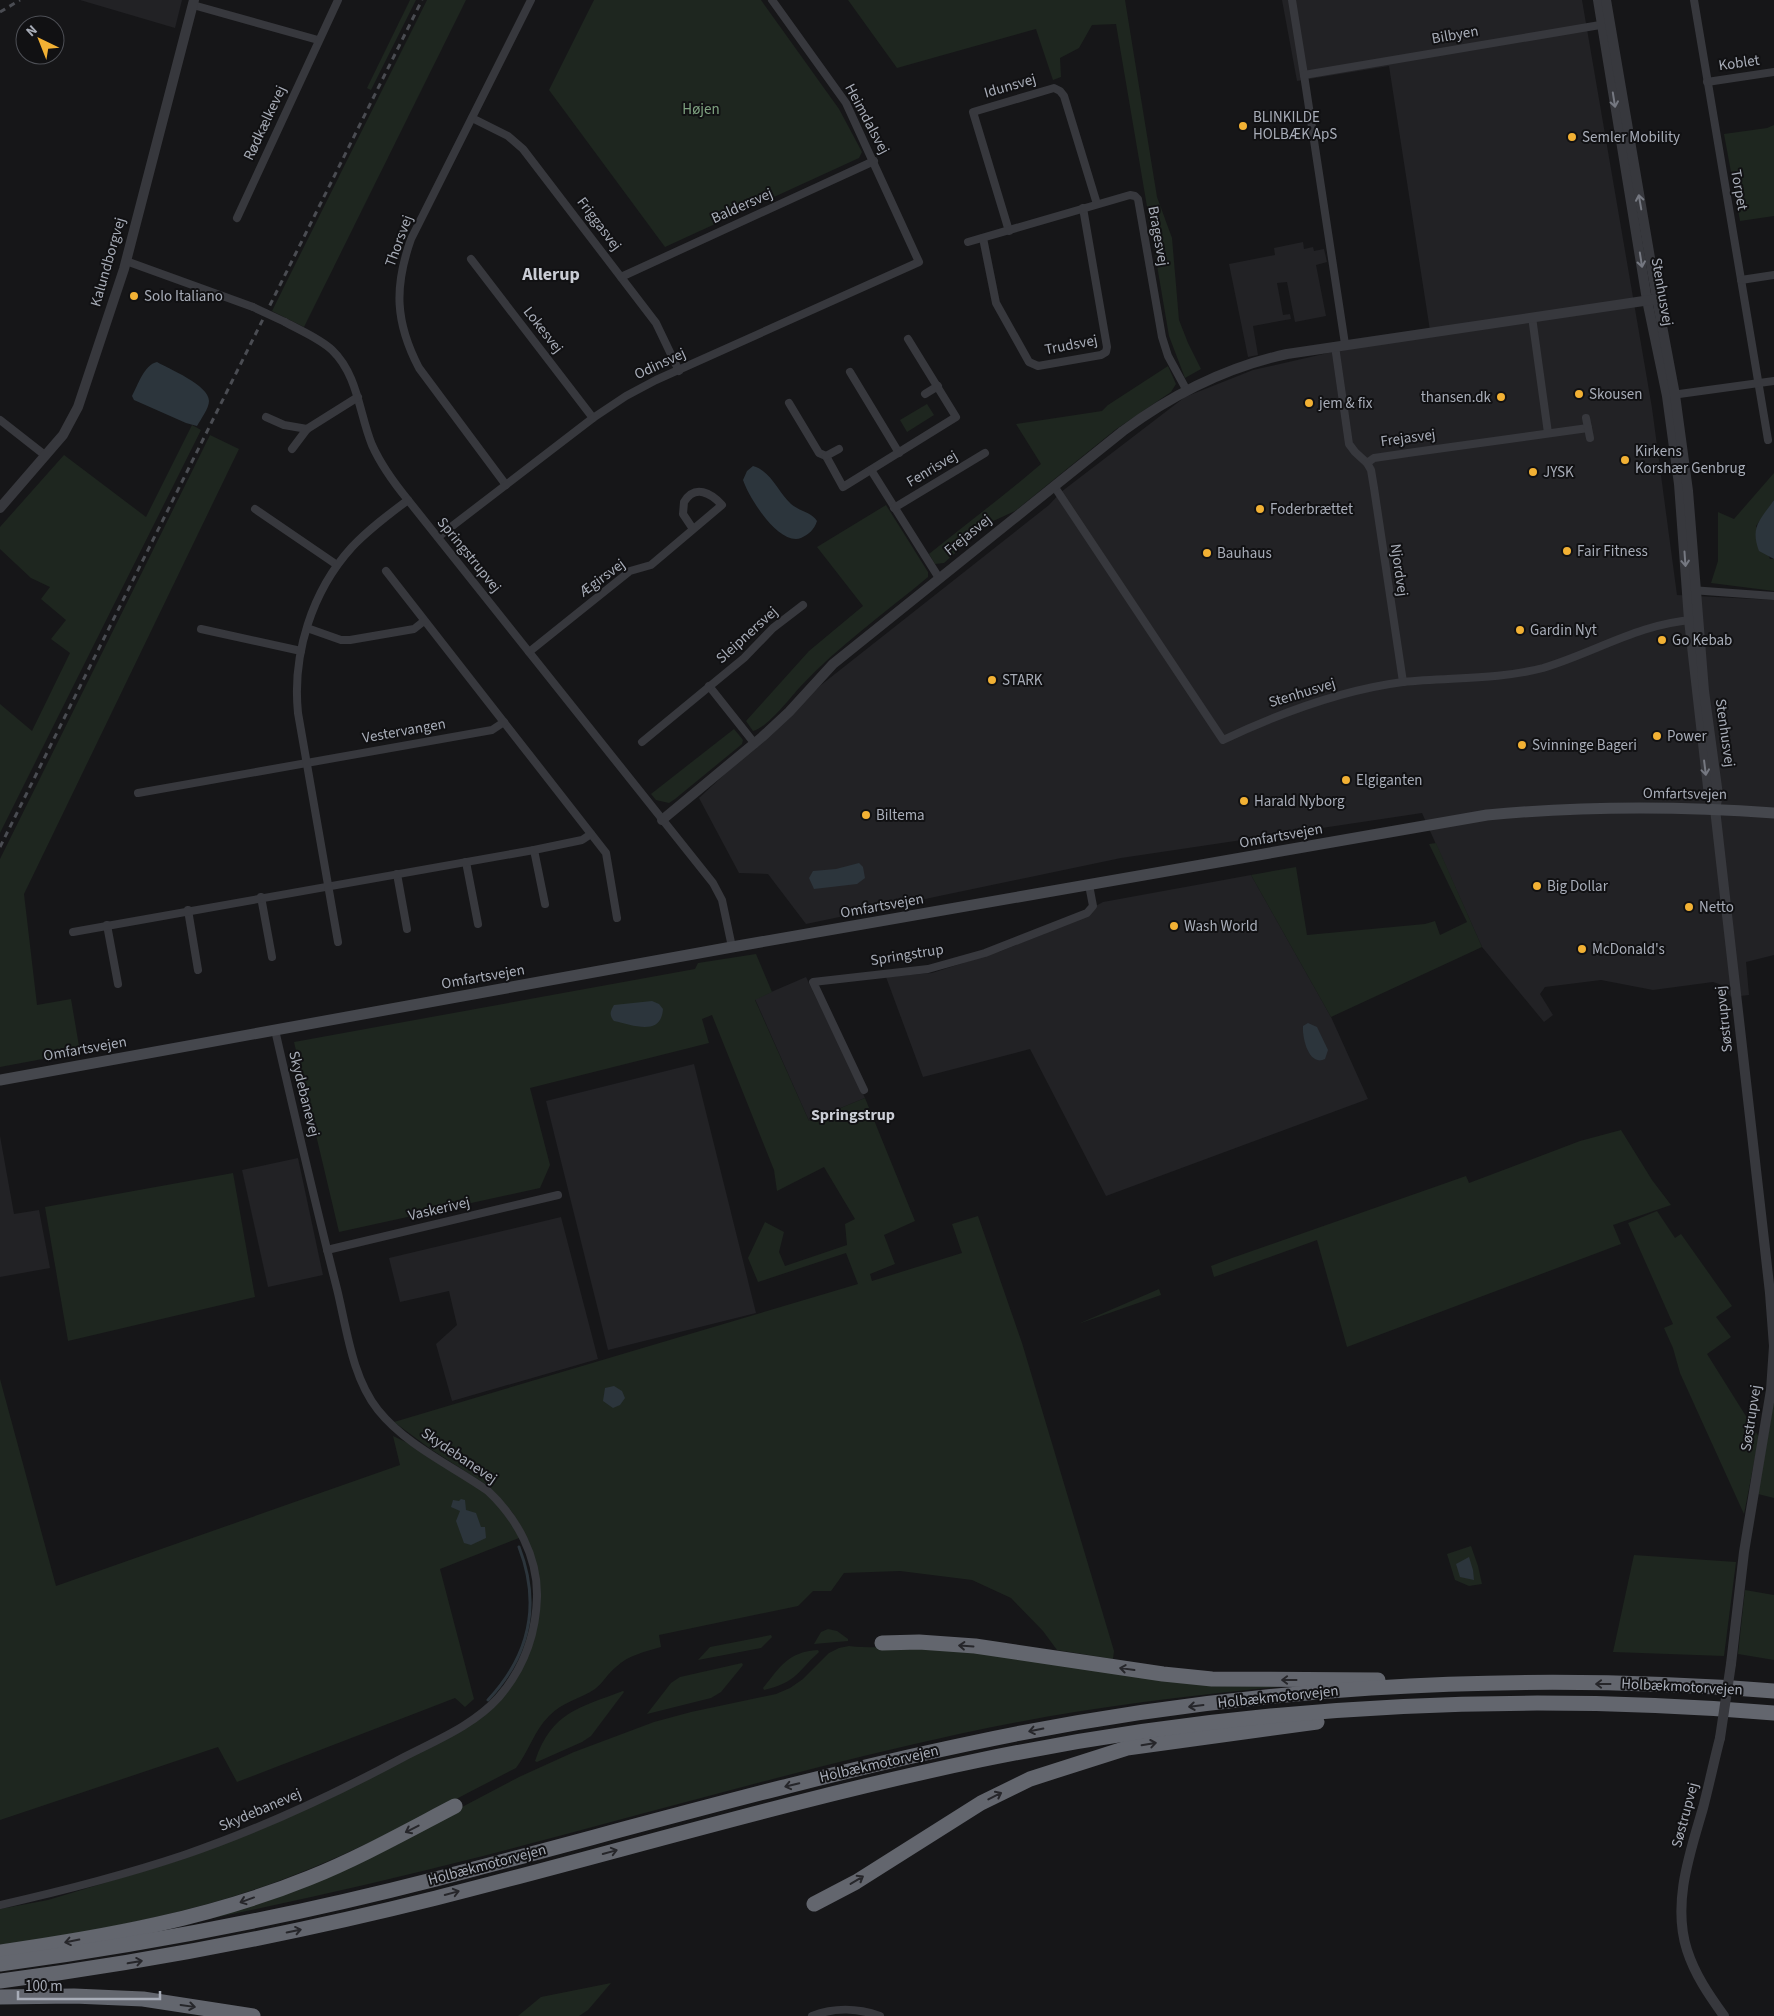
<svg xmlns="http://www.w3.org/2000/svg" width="1774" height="2016" viewBox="0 0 1774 2016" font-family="'Source Sans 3',sans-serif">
	<rect width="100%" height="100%" fill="#161618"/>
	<g fill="#222225">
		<polygon points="80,0 182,0 175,28"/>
		<polygon points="1282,0 1582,0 1652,408 1677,595 1774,600 1774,955 1746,962 1749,995 1731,997 1722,985 1713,982 1653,990 1601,980 1545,987 1540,994 1553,1015 1544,1022 1482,947 1422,813 1121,858 806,924 768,874 739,873 699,798 821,685 1049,505 1061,492 1185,397 1253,370 1341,350 1431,337 1389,66 1297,81"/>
		<polygon points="1303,242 1304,249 1313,247 1314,251 1324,249 1327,262 1316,265 1326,316 1295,322 1287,282 1277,283 1283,315 1290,314 1291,319 1253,326 1258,355 1248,357 1229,264 1275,255 1274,248"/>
		<polygon points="1251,875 1331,1017 1368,1099 1106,1196 1030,1049 923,1077 886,977 932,973 1001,951 1044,934 1103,902"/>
		<polygon points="806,977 865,1098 809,1121 755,999"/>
		<polygon points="694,1064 756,1313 608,1350 546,1101"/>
		<polygon points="0,1136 14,1214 39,1210 50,1268 0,1277"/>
		<polygon points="298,1158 323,1275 268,1287 242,1170"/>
		<polygon points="561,1217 598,1359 452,1401 436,1344 457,1325 449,1291 400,1302 389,1258"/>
	</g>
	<g fill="#1e261f">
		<polygon points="410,0 416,0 371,90 367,88"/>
		<polygon points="427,0 466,0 304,327 272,311"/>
		<polygon points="594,0 761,0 839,109 862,152 859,158 665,247 549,90"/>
		<polygon points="848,0 1125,0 1157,197 1172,238 1179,320 1188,343 1201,369 1185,378 1169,336 1116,24 1092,25 1079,48 1060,58 1061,77 1053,80 1036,29 897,68"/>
		<polygon points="1774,125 1774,216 1740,221 1724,134 1767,128"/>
		<path d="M1168,366l8,18 -5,8 -56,38 -100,81 -26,12 -45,40 -9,1 -6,-10c37,-30 76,-59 112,-90l-25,-40 86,-13 6,-6z"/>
		<polygon points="927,404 934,415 907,432 900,420"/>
		<polygon points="192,425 201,430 0,833 0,704 32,731 70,653 51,639 66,620 41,599 50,587 31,578 0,549 0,527 64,455 146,517"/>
		<polygon points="210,435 239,449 24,894 37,1005 71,999 80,1052 0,1067 0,859"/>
		<polygon points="1774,473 1774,500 1756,526 1770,559 1774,559 1774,591 1711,583 1718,561 1718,512 1734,519"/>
		<path d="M886,505l42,67v5c-43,36 -90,69 -128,110 -10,11 -33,41 -47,44l-7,-10 63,-70 54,-45 -46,-59z"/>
		<polygon points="734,729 743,740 742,744 675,799 669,803 656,800 651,794"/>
		<polygon points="1436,843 1482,947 1331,1017 1251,875 1296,867 1307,935 1425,924 1435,921 1440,935 1467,922 1429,844"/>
		<path d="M756,954l16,38 -17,8 54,121 56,-23 50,123 -31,14 11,29 -25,10 2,7 90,-28 -10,-29 26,-8 44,127 92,308 -1,8 -56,-9 -14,-19 -32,-33 -39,-18 -72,-9 -56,2 -13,18h-18l-15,15 -139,29 2,12c-16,5 -33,8 -45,20 -8,6 -13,16 -21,22 -15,10 -33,13 -46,27 -15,15 -20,35 -33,52 -76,39 -152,81 -232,111 -89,34 -190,53 -284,66v-36l48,-9 136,-41 143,-59 114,-59 70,-56 29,-85 -17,-70 -11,-18 -27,-28 -53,-34 -38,-28 464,-138 -12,-31 -88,29 -10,-24 17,-36 19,10 -5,20 6,14 62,-21 -2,-21 10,-5 -31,-52 -47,24 -3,-21 -62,-155 -10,4 7,24 -179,45 20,77 -10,23 -201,44 -45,-190 401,-73 3,-6z"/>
		<polygon points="1621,1130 1652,1180 1671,1205 1613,1225 1621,1244 1347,1347 1317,1240 1214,1277 1211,1266 1232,1258 1466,1176 1469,1183 1580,1141"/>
		<polygon points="233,1173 255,1297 68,1341 45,1207"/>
		<polygon points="1657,1211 1675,1238 1681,1234 1732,1306 1716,1317 1731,1337 1707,1354 1759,1437 1744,1514 1680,1373 1673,1348 1664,1328 1673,1324 1628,1223"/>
		<polygon points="1159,1289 1161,1295 1078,1324"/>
		<polygon points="0,1379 56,1586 400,1465 393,1436 412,1445 482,1489 496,1502 513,1525 519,1538 440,1569 474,1699 465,1707 455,1698 237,1782 218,1747 0,1820"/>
		<polygon points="1774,1400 1774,1498 1758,1494"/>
		<polygon points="1471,1546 1478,1566 1482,1584 1469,1586 1455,1580 1447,1554"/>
		<polygon points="1634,1555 1736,1562 1724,1656 1613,1652"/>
		<polygon points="1745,1590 1774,1595 1774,1660 1738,1654"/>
		<polygon points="828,1629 837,1631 848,1639 848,1641 814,1644 821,1632"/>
		<polygon points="771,1635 772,1637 761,1648 698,1660 710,1647"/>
		<path d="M849,1646c25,3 50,0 74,1l355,37v3c-107,10 -214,24 -319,47 -160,35 -317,81 -476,122 -101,26 -202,48 -303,69l208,-79 131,-69 55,-25 80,-30 37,-10 85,-18 14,-6 13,-9 26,-26 10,-5z"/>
		<path d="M818,1650l1,2c-22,20 -22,30 -55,38l-1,-2c18,-22 25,-36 55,-38z"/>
		<polygon points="742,1663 743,1665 721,1692 711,1698 647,1714 671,1683 680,1677"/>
		<path d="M623,1691l1,1 -33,44 -9,6 -45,20 -2,-1c17,-49 43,-53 88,-70z"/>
		<polygon points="611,1983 588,2010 579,2016 518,2016 541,1997"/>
	</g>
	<g fill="#2c353c">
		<path d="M157,362c12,7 52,23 52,39 0,7 -8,18 -12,25l-11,-3 -52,-23 -2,-4c6,-11 12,-31 25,-34z"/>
		<path d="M753,466c18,5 25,26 38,38 8,7 20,8 26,17 -3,9 -8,13 -16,17 -22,8 -52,-40 -58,-58l4,-9z"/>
		<path d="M1774,500v59l-15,-8c-9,-24 1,-31 15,-51z"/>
		<polygon points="859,863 863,867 865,878 857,884 814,889 809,878 813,871 836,869"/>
		<path d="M652,1001l7,3 4,5c-2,28 -30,16 -49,12 -5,-6 -4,-9 0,-16z"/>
		<path d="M1308,1023l9,4 11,23 -3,9c-16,8 -23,-21 -22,-33z"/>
		<polygon points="614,1386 622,1391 625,1398 620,1405 613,1408 603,1401 605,1388"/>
		<polygon points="461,1499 465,1500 466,1510 476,1513 481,1527 485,1527 486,1538 471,1545 464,1543 456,1521 460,1511 451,1507 453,1500 459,1501"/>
		<polygon points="1469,1557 1473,1570 1474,1580 1460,1577 1456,1564"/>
	</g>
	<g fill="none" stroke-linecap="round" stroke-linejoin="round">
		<path stroke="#2c353c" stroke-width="3" d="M488,1700c42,-45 53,-96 31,-153"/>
		<g stroke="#37383d" stroke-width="8">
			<polyline points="1292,0 1304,75"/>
			<polyline points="1694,0 1768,440"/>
			<polyline points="193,5 318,40"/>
			<polyline points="1707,82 1774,72"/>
			<polyline points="472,118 508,136 523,149 656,323 679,371"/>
			<polyline points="237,218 338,0"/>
			<polyline points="1009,231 973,112 1054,88 1060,91 1064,96 1097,204"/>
			<polyline points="983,238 996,303 1029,362 1038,366 1101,355 1106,352 1107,347 1083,208"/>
			<polyline points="968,242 1130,195 1135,196 1138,199 1162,337 1168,356 1186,389"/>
			<polyline points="471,259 593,418"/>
			<polyline points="126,261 253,307"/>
			<polyline points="621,277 874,161"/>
			<polyline points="1741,280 1774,275"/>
			<polyline points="1532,317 1548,433"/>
			<path d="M285,322c16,9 34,16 47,28 26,25 27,63 40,95 9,20 22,38 36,55l305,383 9,17 10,47"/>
			<polyline points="1345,344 1304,75 1606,24"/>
			<polyline points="1335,346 1349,444 1355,452 1367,463 1374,458 1415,452 1588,428"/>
			<polyline points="850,372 899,453"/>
			<polyline points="925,394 938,386"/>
			<polyline points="1672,395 1774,381"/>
			<polyline points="789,403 819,453 826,456 843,487 956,417 908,339"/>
			<polyline points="266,417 284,425 307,429"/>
			<polyline points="1586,418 1590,438"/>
			<polyline points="0,420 46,456"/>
			<polyline points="292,449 307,429 358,397"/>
			<polyline points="826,456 839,449"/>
			<polyline points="1367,463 1371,470 1374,488 1403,682"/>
			<polyline points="871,470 939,578"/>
			<path d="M506,485l-87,-117c-24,-46 -25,-81 -8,-129l120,-239"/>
			<path d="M1054,486l169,254c57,-27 118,-50 180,-58 47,-5 94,-2 140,-14 51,-15 97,-45 151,-48"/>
			<polyline points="894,508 985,453"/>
			<polyline points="255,509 337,565"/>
			<polyline points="438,537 593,418 626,396 656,380 919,262 846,103 772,0"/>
			<polyline points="386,571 606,853 617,918"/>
			<polyline points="1691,590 1774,596"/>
			<polyline points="307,628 341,640 350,640 414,629 424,621"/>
			<polyline points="201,629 301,651"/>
			<path d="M529,652l101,-81 21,-6 71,-60c-11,-12 -27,-21 -38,-3l-1,12 10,15"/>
			<polyline points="709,686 755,744"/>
			<polyline points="642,742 744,658 773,628 803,605"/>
			<polyline points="138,793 492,730 504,722"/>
			<polyline points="534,850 545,904"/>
			<polyline points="466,862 478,924"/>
			<polyline points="397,874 407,929"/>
			<polyline points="261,897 272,957"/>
			<polyline points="188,910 198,970"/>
			<polyline points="107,925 118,984"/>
			<polyline points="73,932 534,850 582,840 591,834"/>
			<path d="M338,942l-40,-229c-6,-59 14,-122 54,-166 17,-18 36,-32 56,-47"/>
			<polyline points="864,1090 813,982 928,969 985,953 1087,913 1093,906 1089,885"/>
			<polyline points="327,1250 558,1195"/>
			<path d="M0,1905c62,-14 124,-30 184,-50 76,-26 149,-60 220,-98 33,-17 70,-32 95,-60 24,-28 37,-63 38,-100 1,-40 -20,-79 -49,-106 -37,-26 -81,-45 -110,-81 -26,-33 -31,-80 -41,-121 -22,-86 -42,-172 -62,-259"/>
			<path d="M812,2016c24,-9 45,-8 68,0"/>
		</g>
		<g stroke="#37383d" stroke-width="10">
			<polyline points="1598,0 1647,300 1667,396 1679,484 1689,620 1709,796 1715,809"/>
			<polyline points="1606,0 1657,299 1675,395 1688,491 1704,691 1718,795 1715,809 1770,1293 1774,1346 1771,1390 1744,1552 1731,1664"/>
			<polyline points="0,508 63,435 78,407 124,269 194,0"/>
			<path d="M662,820l100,-83 27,-25 44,-48 290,-233c50,-37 103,-64 164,-77l370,-55"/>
			<path d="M1720,1738c-6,23 -11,47 -17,70 -13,45 -31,95 -16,142 8,25 22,45 37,66"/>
		</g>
		<path stroke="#45474d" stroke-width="11" d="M0,1080l732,-133 755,-132c96,-9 191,-9 287,-2"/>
		<g stroke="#63666e" stroke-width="15">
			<polyline points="882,1643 919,1642 975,1646 1163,1674 1212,1679 1378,1680"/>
			<polyline points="814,1904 856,1882 981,1803 1030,1779 1127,1748 1317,1722"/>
			<path d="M0,1952c105,-15 210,-34 309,-74 50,-20 98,-47 146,-72"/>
			<path d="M0,1964c147,-20 292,-48 436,-85 178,-46 355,-98 536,-136 262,-56 535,-73 802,-52"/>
			<path d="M0,1981c147,-19 292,-47 436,-83 182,-46 361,-100 544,-138 261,-54 529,-69 794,-47"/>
			<polyline points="0,1997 74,1996 143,1999 253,2016"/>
		</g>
		<g stroke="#4a4c52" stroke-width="3" stroke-dasharray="6 5" stroke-linecap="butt">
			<polyline points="0,12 20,0"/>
			<polyline points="0,847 422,0"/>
		</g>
		<polyline stroke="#37383d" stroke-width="8" points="253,307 285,322"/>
		<polyline stroke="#37383d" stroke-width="10" points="1720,1738 1731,1664"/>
	</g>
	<defs><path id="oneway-shaft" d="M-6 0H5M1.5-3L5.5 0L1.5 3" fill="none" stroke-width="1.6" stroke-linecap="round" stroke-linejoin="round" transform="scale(1.25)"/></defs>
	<g stroke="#757881">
		<use href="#oneway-shaft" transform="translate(1614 100) rotate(81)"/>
		<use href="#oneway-shaft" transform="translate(1640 202) rotate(-100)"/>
		<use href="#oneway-shaft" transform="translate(1641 260) rotate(81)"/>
		<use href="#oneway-shaft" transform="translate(1685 559) rotate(86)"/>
		<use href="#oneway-shaft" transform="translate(1705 768) rotate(83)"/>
	</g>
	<g stroke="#26262a">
		<use href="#oneway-shaft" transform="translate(966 1646) rotate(-176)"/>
		<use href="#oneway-shaft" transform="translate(1127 1669) rotate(-172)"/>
		<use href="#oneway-shaft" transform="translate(1289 1680) rotate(180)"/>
		<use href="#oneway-shaft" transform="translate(1603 1684) rotate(-180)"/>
		<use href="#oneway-shaft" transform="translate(1196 1706) rotate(173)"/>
		<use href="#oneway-shaft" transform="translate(1036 1730) rotate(169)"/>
		<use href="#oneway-shaft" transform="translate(1149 1744) rotate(-9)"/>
		<use href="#oneway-shaft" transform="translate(792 1785) rotate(166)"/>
		<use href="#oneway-shaft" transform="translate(995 1796) rotate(-27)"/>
		<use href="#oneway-shaft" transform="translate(412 1829) rotate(153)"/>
		<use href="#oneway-shaft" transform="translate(610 1852) rotate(-15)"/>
		<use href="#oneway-shaft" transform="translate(857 1880) rotate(-31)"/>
		<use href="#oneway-shaft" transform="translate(452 1893) rotate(-15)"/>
		<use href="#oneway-shaft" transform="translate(247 1900) rotate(160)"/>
		<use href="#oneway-shaft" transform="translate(294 1931) rotate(-12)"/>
		<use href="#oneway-shaft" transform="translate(72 1941) rotate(169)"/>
		<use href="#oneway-shaft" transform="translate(135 1962) rotate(-10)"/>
		<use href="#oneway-shaft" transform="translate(188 2006) rotate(8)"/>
	</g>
	<g fill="#f2b134" stroke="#111113" stroke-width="2">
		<circle cx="1243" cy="126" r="5"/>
		<circle cx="1572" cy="137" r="5"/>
		<circle cx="134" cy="296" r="5"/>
		<circle cx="1579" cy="394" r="5"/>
		<circle cx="1501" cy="397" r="5"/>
		<circle cx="1309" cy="403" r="5"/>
		<circle cx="1625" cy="460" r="5"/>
		<circle cx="1533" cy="472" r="5"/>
		<circle cx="1260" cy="509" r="5"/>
		<circle cx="1567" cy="551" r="5"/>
		<circle cx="1207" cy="553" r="5"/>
		<circle cx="1520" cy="630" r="5"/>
		<circle cx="1662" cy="640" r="5"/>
		<circle cx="992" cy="680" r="5"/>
		<circle cx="1657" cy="736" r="5"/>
		<circle cx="1522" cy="745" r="5"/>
		<circle cx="1346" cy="780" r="5"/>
		<circle cx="1244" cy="801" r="5"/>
		<circle cx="866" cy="815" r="5"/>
		<circle cx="1537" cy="886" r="5"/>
		<circle cx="1689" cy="907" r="5"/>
		<circle cx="1174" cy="926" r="5"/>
		<circle cx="1582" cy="949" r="5"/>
	</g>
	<g text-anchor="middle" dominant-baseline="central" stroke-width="4" stroke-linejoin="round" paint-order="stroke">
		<g font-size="15" fill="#a8adb8" stroke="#111113">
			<text transform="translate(1455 35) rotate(-10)">Bilbyen</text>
			<text transform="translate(1739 63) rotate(-8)">Koblet</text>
			<text transform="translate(1010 86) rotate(-16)">Idunsvej</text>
			<text transform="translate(867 119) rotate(62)">Heimdalsvej</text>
			<text transform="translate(265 123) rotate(-65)">Rødkælkevej</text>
			<text transform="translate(1739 190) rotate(80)">Torpet</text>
			<text transform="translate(742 206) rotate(-24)">Baldersvej</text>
			<text transform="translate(599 224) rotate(53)">Friggasvej</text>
			<text transform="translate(1158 236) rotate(80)">Bragesvej</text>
			<text transform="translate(399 241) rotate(-70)">Thorsvej</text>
			<text transform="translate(108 262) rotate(-74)">Kalundborgvej</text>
			<text transform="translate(1662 292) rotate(80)">Stenhusvej</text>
			<text transform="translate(543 330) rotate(52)">Lokesvej</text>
			<text transform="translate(1071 345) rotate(-11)">Trudsvej</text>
			<text transform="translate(660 364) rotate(-25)">Odinsvej</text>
			<text transform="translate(1408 438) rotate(-8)">Frejasvej</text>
			<text transform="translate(932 469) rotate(-31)">Fenrisvej</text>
			<text transform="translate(968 535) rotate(-39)">Frejasvej</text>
			<text transform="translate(469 555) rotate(51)">Springstrupvej</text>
			<text transform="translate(1399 570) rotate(82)">Njordvej</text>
			<text transform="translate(602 578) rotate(-36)">Ægirsvej</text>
			<text transform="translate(747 635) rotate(-42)">Sleipnersvej</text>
			<text transform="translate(1302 693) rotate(-17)">Stenhusvej</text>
			<text transform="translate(404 731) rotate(-10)">Vestervangen</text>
			<text transform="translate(1725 733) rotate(82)">Stenhusvej</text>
			<text transform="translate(1685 794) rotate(1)">Omfartsvejen</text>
			<text transform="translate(1281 836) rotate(-10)">Omfartsvejen</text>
			<text transform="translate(882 906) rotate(-10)">Omfartsvejen</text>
			<text transform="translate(907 955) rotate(-9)">Springstrup</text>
			<text transform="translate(483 977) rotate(-10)">Omfartsvejen</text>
			<text transform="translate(1724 1019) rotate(-96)">Søstrupvej</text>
			<text transform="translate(85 1049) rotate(-10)">Omfartsvejen</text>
			<text transform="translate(304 1094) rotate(76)">Skydebanevej</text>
			<text transform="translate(439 1209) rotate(-13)">Vaskerivej</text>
			<text transform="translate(1751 1418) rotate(-81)">Søstrupvej</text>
			<text transform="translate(459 1456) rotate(34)">Skydebanevej</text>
			<text transform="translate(1682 1687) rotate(3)">Holbækmotorvejen</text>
			<text transform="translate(1278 1697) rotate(-6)">Holbækmotorvejen</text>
			<text transform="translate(879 1764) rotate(-13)">Holbækmotorvejen</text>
			<text transform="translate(260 1810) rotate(-23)">Skydebanevej</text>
			<text transform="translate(1685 1815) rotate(-75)">Søstrupvej</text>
			<text transform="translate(487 1865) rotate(-15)">Holbækmotorvejen</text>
		</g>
		<g font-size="15" fill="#7fa381" stroke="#111113">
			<text x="701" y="109">Højen</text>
		</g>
		<g font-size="15" fill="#a8adb8" stroke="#111113" text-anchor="start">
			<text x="1253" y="117">BLINKILDE<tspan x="1253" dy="17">HOLBÆK ApS</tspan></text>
			<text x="1582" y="137">Semler Mobility</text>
			<text x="144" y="296">Solo Italiano</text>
			<text x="1589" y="394">Skousen</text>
			<text x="1491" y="397" text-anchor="end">thansen.dk</text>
			<text x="1319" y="403">jem &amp; fix</text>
			<text x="1635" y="451">Kirkens<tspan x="1635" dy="17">Korshær Genbrug</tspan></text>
			<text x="1543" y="472">JYSK</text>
			<text x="1270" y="509">Foderbrættet</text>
			<text x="1577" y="551">Fair Fitness</text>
			<text x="1217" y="553">Bauhaus</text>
			<text x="1530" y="630">Gardin Nyt</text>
			<text x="1672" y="640">Go Kebab</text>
			<text x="1002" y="680">STARK</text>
			<text x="1667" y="736">Power</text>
			<text x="1532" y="745">Svinninge Bageri</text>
			<text x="1356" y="780">Elgiganten</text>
			<text x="1254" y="801">Harald Nyborg</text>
			<text x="876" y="815">Biltema</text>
			<text x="1547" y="886">Big Dollar</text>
			<text x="1699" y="907">Netto</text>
			<text x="1184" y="926">Wash World</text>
			<text x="1592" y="949">McDonald's</text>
		</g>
		<g font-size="16" font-weight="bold" fill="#c9ccd4" stroke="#111113">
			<text x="853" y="1115">Springstrup</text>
		</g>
		<g font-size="18" font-weight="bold" fill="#c9ccd4" stroke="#111113">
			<text x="551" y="274">Allerup</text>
		</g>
	</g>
	<g transform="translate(40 40) rotate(317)"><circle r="24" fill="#111113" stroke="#4d4f55"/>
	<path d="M0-4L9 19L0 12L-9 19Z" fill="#f2b134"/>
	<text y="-8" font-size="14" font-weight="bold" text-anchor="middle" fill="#a8adb8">N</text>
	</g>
	<path d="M18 1991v8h142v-8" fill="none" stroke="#a8adb8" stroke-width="2.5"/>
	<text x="25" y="1991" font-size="15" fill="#a8adb8" stroke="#111113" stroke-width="4" paint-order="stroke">100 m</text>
</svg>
